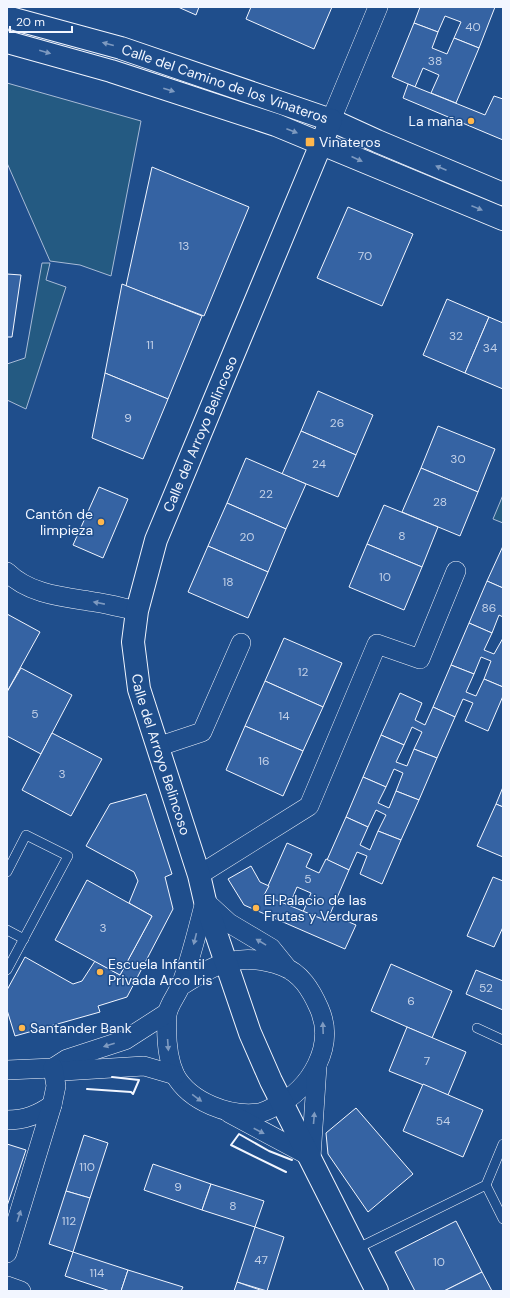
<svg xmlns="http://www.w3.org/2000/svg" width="510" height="1298" viewBox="0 0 510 1298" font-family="'DM Sans',sans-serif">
	<rect width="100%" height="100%" fill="#1f4e8c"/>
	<g fill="#245a82" stroke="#a8bbd7">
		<polygon points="7,83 141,121 111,276 80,265 50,261 7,163"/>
		<polygon points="42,263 50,263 46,280 66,287 26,409 7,400 7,364 25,358"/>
		<polygon points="503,495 503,523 493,519"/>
	</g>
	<g fill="#3563a3" stroke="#f2f6ff">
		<polygon points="178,7 199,7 196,15"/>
		<polygon points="251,7 332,7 314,49 246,19"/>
		<polygon points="420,7 495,7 479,48 454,38 461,22 445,16 438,32 414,23"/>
		<polygon points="414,23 438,32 432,48 447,54 454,38 479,48 456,103 431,93 439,75 423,68 415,87 392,77"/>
		<polygon points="408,84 485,115 494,96 503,99 503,140 403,98"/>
		<polygon points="152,167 249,207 204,316 126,286"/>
		<polygon points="348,207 413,234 382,306 317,278"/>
		<polygon points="7,274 21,275 12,337 7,337"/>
		<polygon points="122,284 202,316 168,399 105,373"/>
		<polygon points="447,299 489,317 465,373 423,355"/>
		<polygon points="489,317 503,323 503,389 465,373"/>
		<polygon points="105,373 168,399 143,459 92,438"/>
		<polygon points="318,391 373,415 356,455 301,431"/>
		<polygon points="438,426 495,449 478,492 421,468"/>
		<polygon points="301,431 356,455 338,497 282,474"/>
		<polygon points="246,458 306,484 286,529 227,503"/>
		<polygon points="421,468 478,492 460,536 402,512"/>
		<polygon points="99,487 128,499 103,558 73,545"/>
		<polygon points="227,503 286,529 268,572 208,546"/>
		<polygon points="384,505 438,527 422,567 367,544"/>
		<polygon points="367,544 422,567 404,610 349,587"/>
		<polygon points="208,546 268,572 248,618 188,592"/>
		<polygon points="503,546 503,588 487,581"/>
		<polygon points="487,581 503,588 503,617 499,615 492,633 469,623"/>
		<polygon points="7,614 40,632 8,690 7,690"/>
		<polygon points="469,623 492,633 484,650 494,654 503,638 503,687 484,679 491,661 481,657 474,674 451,665"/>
		<polygon points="284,638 342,663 323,707 265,681"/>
		<polygon points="451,665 474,674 466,692 476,696 484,679 503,687 503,696 488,731 465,721 473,703 463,699 455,717 433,707"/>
		<polygon points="21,668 72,695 41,754 7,736 7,692"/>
		<polygon points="265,681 323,707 303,751 245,726"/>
		<polygon points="400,693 422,703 415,720 425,725 433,707 455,717 437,758 414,749 422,732 412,727 404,745 381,735"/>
		<polygon points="245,726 303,751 283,796 226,770"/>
		<polygon points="52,733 102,759 71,816 22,790"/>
		<polygon points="381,735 404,745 396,762 407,766 414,749 437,758 419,800 396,791 403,773 394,769 386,787 363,777"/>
		<polygon points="363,777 386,787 378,803 389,808 396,791 419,800 401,840 378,831 386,815 376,810 368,827 346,817"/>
		<polygon points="503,787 503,807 496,804"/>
		<polygon points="146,794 172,874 165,877 173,909 127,997 98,1006 100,1012 15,1036 7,1010 7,990 25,957 73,984 82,981 95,961 120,975 152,916 129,903 138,881 134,872 86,846 110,804"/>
		<polygon points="496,804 503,807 503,857 477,846"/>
		<polygon points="346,817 368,827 360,845 370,850 378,831 401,840 382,884 360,874 367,856 357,852 349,870 327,860"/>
		<polygon points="287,843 312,854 306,867 319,873 326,859 349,870 327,921 303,912 311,893 297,887 289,906 264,895"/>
		<polygon points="251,866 260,882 269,886 264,895 327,921 330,914 356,925 345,949 244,905 228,879"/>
		<polygon points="493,877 503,881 503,927 494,947 467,936"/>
		<polygon points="87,880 152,916 120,975 55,940"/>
		<polygon points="391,964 452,991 432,1038 371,1011"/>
		<polygon points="476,970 503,981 503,1010 466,994"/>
		<polygon points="407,1027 466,1052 448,1095 389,1071"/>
		<polygon points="423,1084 483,1110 463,1157 403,1131"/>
		<polygon points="356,1108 413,1174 368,1212 328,1154 326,1133"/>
		<polygon points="84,1135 108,1143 90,1198 66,1191"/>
		<polygon points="7,1144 26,1150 7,1206"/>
		<polygon points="153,1164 211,1184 202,1210 144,1190"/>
		<polygon points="211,1184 264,1201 255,1227 202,1210"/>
		<polygon points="66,1191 90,1198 73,1252 49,1244"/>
		<polygon points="456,1221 482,1272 444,1291 415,1291 395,1252"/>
		<polygon points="255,1227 284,1237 267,1291 237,1282"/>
		<polygon points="73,1252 128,1270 121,1291 110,1291 65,1276"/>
		<polygon points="128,1270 183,1287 181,1291 121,1291"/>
		<polygon points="482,1272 492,1291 444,1291"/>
		<polygon points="237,1282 263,1291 234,1291"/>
	</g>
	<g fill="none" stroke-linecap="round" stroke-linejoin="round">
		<g stroke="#f2f6ff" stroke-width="10">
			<g id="lane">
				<polyline points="7,872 26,835 68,856 7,970"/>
				<polyline points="7,930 24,939"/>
				<polyline points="477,1028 503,1040"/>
				<polyline points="486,1185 503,1219"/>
				<polyline points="356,1249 486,1185 503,1144"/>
			</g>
		</g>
		<g stroke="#f2f6ff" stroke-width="20">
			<g id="street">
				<polyline points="331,120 378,7"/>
				<path d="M7,572c23,23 58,25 88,30 14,2 28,6 42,9"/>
				<polyline points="157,747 202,732 241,643"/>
				<polyline points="199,875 309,806 377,644 420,659 456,571"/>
				<path d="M181,986c35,-23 59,-35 101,-20 19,7 29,24 37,42 17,38 -8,80 -43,98 -5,2 -11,6 -17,7 -29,4 -69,-11 -84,-38 -8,-17 -9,-41 -8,-60 1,-10 10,-20 14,-30 10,-27 17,-56 24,-84l24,22 42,25 17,21"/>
				<polyline points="53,1068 67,1059 125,1040 167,1013"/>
				<polyline points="7,1070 53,1068 63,1071 144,1066 175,1075"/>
				<polyline points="229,1113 311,1157 317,1066"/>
				<path d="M7,1120c18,0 31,-5 45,-15"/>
				<polyline points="7,1253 52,1105 56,1086 53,1068"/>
				<polyline points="7,1286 21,1291"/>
			</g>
		</g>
		<g stroke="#f2f6ff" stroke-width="24">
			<g id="secondary">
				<path id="s1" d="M7,17l114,31 210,72 46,21 126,53"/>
				<polyline points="7,42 111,71 276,125 503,219"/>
				<path id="s2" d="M331,120l-175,420 -19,71 -4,31 6,47 60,186 6,26 45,132 21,48 106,210"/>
			</g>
		</g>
		<use href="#lane" stroke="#1f4e8c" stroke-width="9"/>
		<use href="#street" stroke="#1f4e8c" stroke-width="19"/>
		<use href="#secondary" stroke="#1f4e8c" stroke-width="22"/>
		<g stroke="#f2f6ff" stroke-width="2">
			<polyline points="87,1089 131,1092 133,1094 139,1080 112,1077"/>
			<polyline points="286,1172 231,1145 239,1134 269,1151 292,1160"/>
		</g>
	</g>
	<defs><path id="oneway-solid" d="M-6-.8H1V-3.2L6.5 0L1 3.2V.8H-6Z"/></defs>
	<g fill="#7e9ac0">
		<use href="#oneway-solid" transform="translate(108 44) rotate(-165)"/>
		<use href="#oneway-solid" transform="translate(45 52) rotate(16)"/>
		<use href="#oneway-solid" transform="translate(169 90) rotate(18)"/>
		<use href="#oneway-solid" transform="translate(292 131) rotate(21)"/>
		<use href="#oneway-solid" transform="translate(357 159) rotate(24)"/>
		<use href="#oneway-solid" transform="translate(441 168) rotate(-157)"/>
		<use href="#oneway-solid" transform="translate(477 208) rotate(22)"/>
		<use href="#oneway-solid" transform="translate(99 603) rotate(-169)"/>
		<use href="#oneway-solid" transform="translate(195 939) rotate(104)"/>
		<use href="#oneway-solid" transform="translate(261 942) rotate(-149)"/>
		<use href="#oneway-solid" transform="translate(323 1028) rotate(-92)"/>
		<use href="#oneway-solid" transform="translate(109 1045) rotate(162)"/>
		<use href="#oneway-solid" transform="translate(168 1045) rotate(86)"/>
		<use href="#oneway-solid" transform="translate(197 1098) rotate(36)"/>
		<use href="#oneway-solid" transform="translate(314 1118) rotate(-85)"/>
		<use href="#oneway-solid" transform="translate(259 1131) rotate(27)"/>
		<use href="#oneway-solid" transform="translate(19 1216) rotate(-72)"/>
	</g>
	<g fill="#ffb74d" stroke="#1f4e8c" stroke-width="1.5">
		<circle cx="471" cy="121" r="4"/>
		<rect x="305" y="137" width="10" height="10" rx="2"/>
		<circle cx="101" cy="522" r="4"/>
		<circle cx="256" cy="908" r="4"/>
		<circle cx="100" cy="972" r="4"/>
		<circle cx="22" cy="1028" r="4"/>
	</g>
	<g text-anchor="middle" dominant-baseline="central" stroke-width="3" stroke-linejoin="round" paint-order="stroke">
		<g font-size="12" fill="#c3d1e8">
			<text x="473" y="27">40</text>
			<text x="435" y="61">38</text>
			<text x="184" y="246">13</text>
			<text x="365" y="256">70</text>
			<text x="456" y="336">32</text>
			<text x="150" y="345">11</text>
			<text x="490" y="348">34</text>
			<text x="128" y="418">9</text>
			<text x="337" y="423">26</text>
			<text x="458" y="459">30</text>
			<text x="319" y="464">24</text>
			<text x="266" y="494">22</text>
			<text x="440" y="502">28</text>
			<text x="402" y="536">8</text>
			<text x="247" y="537">20</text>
			<text x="385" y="577">10</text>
			<text x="228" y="582">18</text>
			<text x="489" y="608">86</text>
			<text x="303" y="672">12</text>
			<text x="35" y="714">5</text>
			<text x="284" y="716">14</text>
			<text x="264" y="761">16</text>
			<text x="62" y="774">3</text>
			<text x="308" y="879">5</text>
			<text x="103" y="928">3</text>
			<text x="486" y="988">52</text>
			<text x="411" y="1001">6</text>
			<text x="427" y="1061">7</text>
			<text x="443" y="1121">54</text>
			<text x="87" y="1167">110</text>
			<text x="178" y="1187">9</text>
			<text x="233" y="1206">8</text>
			<text x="69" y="1221">112</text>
			<text x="261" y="1260">47</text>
			<text x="439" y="1262">10</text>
			<text x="97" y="1273">114</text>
		</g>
		<g font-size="14" fill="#f2f6ff" stroke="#1f4e8c">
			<text stroke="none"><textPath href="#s1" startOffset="228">Calle del Camino de los Vinateros</textPath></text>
			<text transform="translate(200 434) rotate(-67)">Calle del Arroyo Belincoso</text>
			<text stroke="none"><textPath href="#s2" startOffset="676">Calle del Arroyo Belincoso</textPath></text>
		</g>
		<g font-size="14" fill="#f2f6ff" stroke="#1f4e8c" text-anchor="start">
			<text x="463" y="121" text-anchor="end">La maña</text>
			<text x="319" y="142">Vinateros</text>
			<text x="93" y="514" text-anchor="end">Cantón de<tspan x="93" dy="16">limpieza</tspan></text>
			<text x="264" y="900">El Palacio de las<tspan x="264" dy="16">Frutas y Verduras</tspan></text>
			<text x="108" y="964">Escuela Infantil<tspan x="108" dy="16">Privada Arco Iris</tspan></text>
			<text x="30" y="1028">Santander Bank</text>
		</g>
	</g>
	<rect width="510" height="1298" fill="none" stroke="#f2f6ff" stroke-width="16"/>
	<path d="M10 26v6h62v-6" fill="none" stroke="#f2f6ff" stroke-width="2"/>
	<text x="16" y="26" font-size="12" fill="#f2f6ff" stroke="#1f4e8c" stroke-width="3" paint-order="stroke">20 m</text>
</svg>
